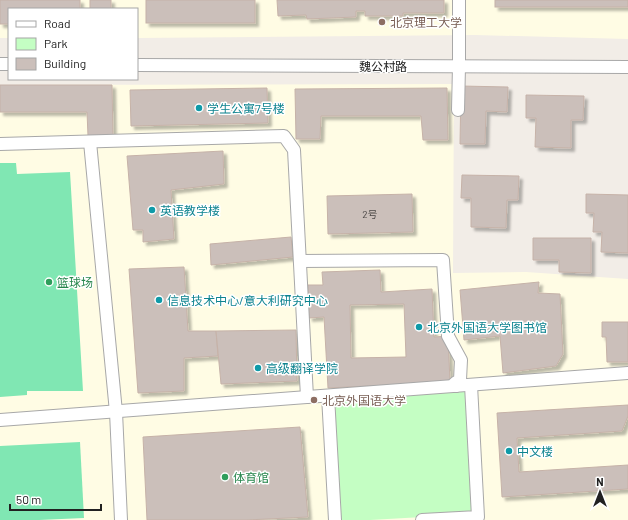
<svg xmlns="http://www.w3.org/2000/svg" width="628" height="520" viewBox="0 0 628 520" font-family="Barlow,'Noto Sans SC',sans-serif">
	<defs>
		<filter id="shadow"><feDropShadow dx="3.5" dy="3.5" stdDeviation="1" flood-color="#0004"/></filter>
	</defs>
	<rect width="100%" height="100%" fill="#f2ede7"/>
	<g fill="#fffce4">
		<polygon points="0,0 628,0 628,39 475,35 137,38 137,9 9,9 9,38 0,38"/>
		<polygon points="454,84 453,273 526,272 628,279 628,520 0,520 0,85"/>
	</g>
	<polygon fill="#c4fec3" points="468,389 475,514 370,520 338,520 332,399"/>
	<g fill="#80e7b3">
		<polygon points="0,163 16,163 17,174 70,172 83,391 27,391 27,395 0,397"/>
		<polygon points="80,442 84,518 39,520 0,520 0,446"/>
	</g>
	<g fill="#cbbfba" stroke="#c6b2a8" fill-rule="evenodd" filter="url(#shadow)">
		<polygon points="0,0 80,0 80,9 9,9 9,24 0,24"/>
		<rect x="90" y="0" width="21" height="9"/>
		<rect x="146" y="0" width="109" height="23"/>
		<polygon points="277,0 444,0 444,13 403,13 403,16 365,16 365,11 356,11 356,17 307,19 306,15 278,16"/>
		<rect x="495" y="0" width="133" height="7"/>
		<polygon points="0,85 112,85 113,137 88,136 87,112 0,112"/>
		<polygon points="461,86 508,87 507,112 486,111 485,144 460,144"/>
		<polygon points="267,88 268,123 131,126 130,90"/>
		<polygon points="447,88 448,140 423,140 421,116 321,116 320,139 296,139 295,89"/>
		<polygon points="526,95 584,96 583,120 571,120 571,148 535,147 536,118 526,118"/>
		<polygon points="223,151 224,184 171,190 174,239 143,242 143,230 133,230 127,156"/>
		<polygon points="462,175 519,176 518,200 507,200 506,228 471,227 471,198 461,198"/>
		<polygon points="412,194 413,232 328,234 327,196"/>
		<polygon points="586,194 628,195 628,253 601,252 602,232 593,232 594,213 586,213"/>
		<polygon points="291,237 293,257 211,265 210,244"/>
		<polygon points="533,238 591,238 591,273 559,272 559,260 533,260"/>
		<polygon points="184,267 188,331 216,331 218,356 184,358 184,391 138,393 129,269"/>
		<path d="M380,270l1,22 51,-3 2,48 14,-1 2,46 -122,6 -4,-71 -15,1 -1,-33h15l-1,-13zM404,304l2,53 -55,1 -1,-53z"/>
		<polygon points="539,282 538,293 560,294 563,354 556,366 503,373 500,336 464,340 460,290"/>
		<polygon points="602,322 628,322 628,362 607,362 606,337 602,337"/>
		<polygon points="296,330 297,381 221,384 216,331"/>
		<polygon points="628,405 628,416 622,431 517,438 519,472 628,465 628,489 502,497 497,413"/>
		<polygon points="300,427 308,517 247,520 147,520 143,437"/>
	</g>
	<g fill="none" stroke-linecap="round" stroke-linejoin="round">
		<g stroke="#a8a8a8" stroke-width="14">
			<g id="minor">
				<polyline points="0,64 9,64"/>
				<polyline points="137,65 628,67"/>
				<polyline points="458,110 459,66 459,0"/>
				<polyline points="90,142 116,412 121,520"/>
				<polyline points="0,144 284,136 294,150 307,397"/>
				<polyline points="300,261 443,260 448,336 461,360 460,380 455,383 456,386"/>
				<polyline points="328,396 335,520"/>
				<polyline points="0,420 628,373"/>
				<polyline points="422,520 478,517 471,385"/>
			</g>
		</g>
		<use href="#minor" stroke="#fff" stroke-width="12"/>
	</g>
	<g fill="#8d6e63" stroke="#fff" stroke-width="1.5">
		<circle cx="382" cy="22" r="4"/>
		<circle cx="314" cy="400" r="4"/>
	</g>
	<g fill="#0f9aa8" stroke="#fff" stroke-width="1.5">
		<circle cx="199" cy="108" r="4"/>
		<circle cx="152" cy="210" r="4"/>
		<circle cx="159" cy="300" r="4"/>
		<circle cx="419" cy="327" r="4"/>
		<circle cx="258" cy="368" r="4"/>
		<circle cx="509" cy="451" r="4"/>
	</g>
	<g fill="#2e9e5b" stroke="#fff" stroke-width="1.5">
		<circle cx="49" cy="282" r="4"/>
		<circle cx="225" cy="477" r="4"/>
	</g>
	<g text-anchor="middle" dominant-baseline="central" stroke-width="3" stroke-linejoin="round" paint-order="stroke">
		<g font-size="10" fill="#4c4847">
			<text x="370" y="214">2号</text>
		</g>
		<g font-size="12" fill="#785e54" stroke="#fff" text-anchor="start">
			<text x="390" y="22">北京理工大学</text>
			<text x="322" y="400">北京外国语大学</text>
		</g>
		<g font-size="12" fill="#212121" stroke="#fff">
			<text x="383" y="66">魏公村路</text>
		</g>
		<g font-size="12" fill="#0d838f" stroke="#fff" text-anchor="start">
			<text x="207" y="108">学生公寓7号楼</text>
			<text x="160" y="210">英语教学楼</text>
			<text x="167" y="300">信息技术中心/意大利研究中心</text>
			<text x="427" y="327">北京外国语大学图书馆</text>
			<text x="266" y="368">高级翻译学院</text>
			<text x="517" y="451">中文楼</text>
		</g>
		<g font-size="12" fill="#27864d" stroke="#fff" text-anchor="start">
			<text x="57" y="282">篮球场</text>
			<text x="233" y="477">体育馆</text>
		</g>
	</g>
	<rect x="8" y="8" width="130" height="72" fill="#ffffff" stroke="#a6a6a6"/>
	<rect x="16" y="21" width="20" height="6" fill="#ffffff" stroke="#a6a6a6"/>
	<text x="44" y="28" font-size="12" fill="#212121">Road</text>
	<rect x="16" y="38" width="20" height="12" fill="#c4fec3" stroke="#a6a6a6"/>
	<text x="44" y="48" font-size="12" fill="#212121">Park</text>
	<rect x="16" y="58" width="20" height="12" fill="#cbbfba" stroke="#a6a6a6"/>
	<text x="44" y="68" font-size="12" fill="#212121">Building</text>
	<g transform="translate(600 492)" stroke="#ffffff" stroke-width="3" paint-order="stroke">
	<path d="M0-3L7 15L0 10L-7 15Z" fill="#212121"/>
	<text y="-6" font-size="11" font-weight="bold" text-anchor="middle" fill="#212121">N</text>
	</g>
	<path d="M10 504v6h91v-6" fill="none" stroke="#212121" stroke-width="2"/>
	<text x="16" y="504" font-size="12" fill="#212121" stroke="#ffffff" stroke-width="3" paint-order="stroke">50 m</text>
</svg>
